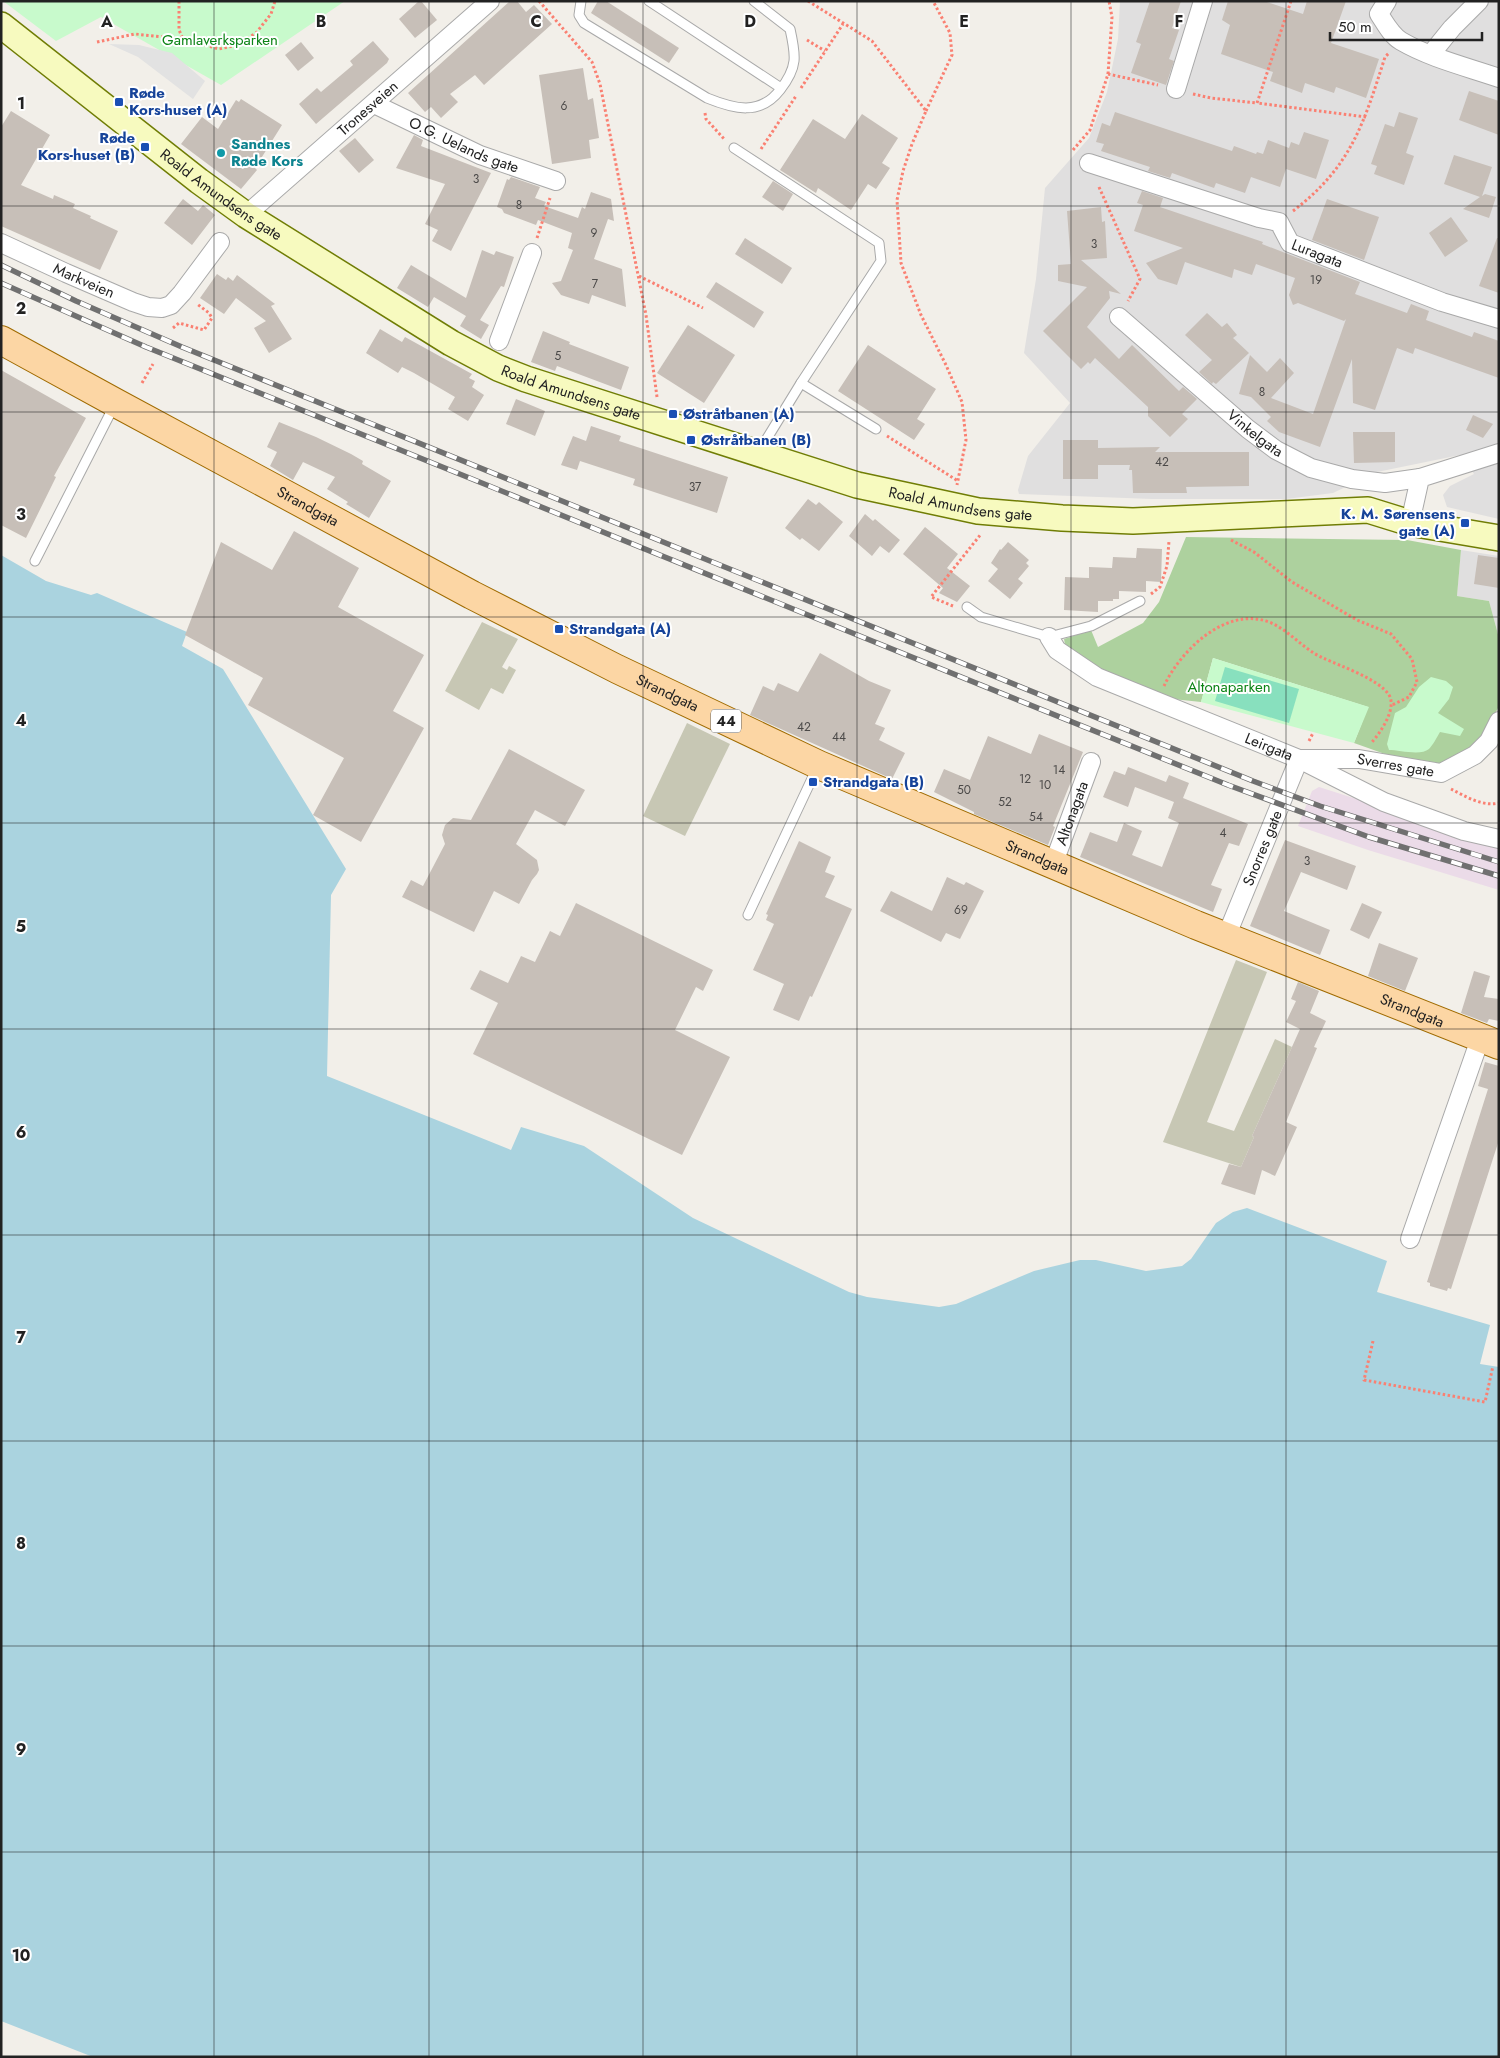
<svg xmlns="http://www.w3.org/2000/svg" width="1500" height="2058" viewBox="0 0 1500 2058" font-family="Jost,sans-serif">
	<rect width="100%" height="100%" fill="#f2efe9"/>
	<g fill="#e0dfdf">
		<polygon points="1120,1 1499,1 1499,519 1447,507 1443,495 1450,486 1474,474 1460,455 1377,472 1333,493 1286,499 1152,499 1019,494 1018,490 1028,456 1070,403 1024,353 1036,279 1045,188 1089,138 1107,92 1118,39"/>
		<polygon points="1461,550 1499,556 1499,638 1489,601 1457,596"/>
	</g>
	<polygon fill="#ebdbe8" points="1319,787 1369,803 1467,839 1499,848 1499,890 1368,850 1298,826 1312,791"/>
	<g fill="#c7c7b4">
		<polygon points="482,622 518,639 502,667 507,670 509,666 516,670 503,694 491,688 479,710 445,691"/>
		<polygon points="687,723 730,744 685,836 643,816"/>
		<polygon points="1236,960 1267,972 1207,1122 1234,1131 1275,1039 1292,1047 1252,1136 1254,1137 1241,1167 1163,1142"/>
	</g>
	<polygon fill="#add19e" points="1186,537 1407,540 1461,550 1457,596 1489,601 1499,638 1499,706 1481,741 1461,758 1430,770 1354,743 1368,707 1213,658 1201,702 1154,697 1099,670 1066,650 1064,639 1091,630 1098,647 1143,623 1159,602"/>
	<g fill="#c8facc">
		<polygon points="3,1 345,1 221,85 101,17 56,41"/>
		<polygon points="1213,658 1369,707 1354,743 1201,702"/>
		<path d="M1431,677l15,4 7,6 -4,12 -11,14 26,16 -4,7 -20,-4c-3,5 -7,13 -11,17 -8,7 -30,1 -40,1l-2,-6 8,-31 11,-6 13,-20z"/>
	</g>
	<polygon fill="#88e0be" points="1225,667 1299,689 1289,723 1215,701"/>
	<polygon fill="#e2e2e2" points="109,44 139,45 172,53 205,81 193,99 138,57"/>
	<polygon fill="#aad3df" points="1,555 46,581 91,595 97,593 187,632 182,646 223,669 346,869 331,895 327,1076 511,1150 521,1127 584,1146 693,1218 849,1292 867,1297 939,1307 956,1304 1034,1271 1080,1260 1096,1260 1146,1271 1182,1266 1191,1259 1216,1223 1233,1212 1247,1208 1387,1261 1377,1292 1490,1325 1480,1364 1499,1367 1499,2057 93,2057 1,2021"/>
	<g fill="#c7bfb8">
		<polygon points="419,1 421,1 437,20 415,38 399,19"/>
		<polygon points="510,1 517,1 526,12 534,5 552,24 484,85 475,75 450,94 458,102 441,118 431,107 425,112 408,93"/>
		<polygon points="598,1 606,1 679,48 669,63 591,13"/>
		<polygon points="1150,1 1181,1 1172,28 1179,30 1169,59 1174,61 1166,85 1131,73 1141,44 1136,42"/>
		<polygon points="1228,1 1264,1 1303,14 1307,1 1346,1 1331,43 1379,59 1366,98 1336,87 1334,93 1305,83 1302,93 1270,81 1273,72 1221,54 1230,25 1222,20"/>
		<polygon points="373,41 389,59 387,63 316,124 299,104 317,88 321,92 353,65 350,61"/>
		<polygon points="301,42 314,58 298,71 285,55"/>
		<polygon points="583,68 588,100 593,98 599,138 589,140 591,158 552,164 539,75"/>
		<polygon points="1469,91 1499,101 1499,135 1459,120"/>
		<polygon points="241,99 282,125 255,168 257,170 241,189 181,144 202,117 218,129 236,100 239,102"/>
		<polygon points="11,111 50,135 21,185 53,199 54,195 75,204 73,208 91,216 90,218 118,231 100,270 1,226 1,127"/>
		<polygon points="1115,112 1232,151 1234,146 1256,154 1257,152 1263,154 1268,140 1289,148 1291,142 1299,145 1304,132 1329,140 1316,179 1286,169 1280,187 1251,177 1245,193 1216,183 1214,188 1172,173 1170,178 1148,171 1150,167 1101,151 1104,144 1096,142 1102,123 1110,126"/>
		<polygon points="1399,112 1418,118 1406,153 1414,156 1404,185 1374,174 1377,166 1371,164 1385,124 1394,127"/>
		<polygon points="862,114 898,138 882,163 890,168 876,189 868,184 851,210 818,188 816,193 780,170 813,119 845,139"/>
		<polygon points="414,135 423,140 421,146 491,173 451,251 432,241 438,230 425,224 445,184 396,168"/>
		<polygon points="355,138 374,160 359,173 339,151"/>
		<polygon points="1454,155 1492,167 1482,196 1485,194 1496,197 1489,218 1463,209 1480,197 1444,184"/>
		<polygon points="511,177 540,187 535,198 546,202 544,206 578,218 582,207 585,209 591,192 611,199 614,221 608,219 594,259 622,269 626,307 592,295 589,304 561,295 552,283 561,281 573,250 568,248 572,233 538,220 536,225 504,213 502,209 497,207 507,179 509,180"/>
		<polygon points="773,181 793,194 783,211 762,197"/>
		<polygon points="1142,191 1163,198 1160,207 1263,242 1262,244 1360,282 1355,294 1407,313 1411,304 1429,311 1426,320 1472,337 1474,332 1499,341 1499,378 1415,348 1413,354 1397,348 1375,410 1353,403 1352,359 1320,447 1279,432 1267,421 1271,417 1251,397 1239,394 1250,355 1267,372 1280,358 1294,373 1271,398 1313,414 1346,319 1344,321 1298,303 1293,305 1289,295 1295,278 1256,264 1252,275 1234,269 1232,278 1185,262 1177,285 1158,279 1146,263 1183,248 1134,231 1143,205 1137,203"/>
		<polygon points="183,199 198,211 203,205 215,215 192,245 164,223"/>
		<polygon points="1327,199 1379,217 1364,260 1312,240"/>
		<polygon points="1101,207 1102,222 1105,221 1107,258 1081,260 1121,294 1109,291 1110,298 1087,327 1119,359 1132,345 1179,391 1183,387 1197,399 1182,414 1188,419 1170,437 1148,416 1148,407 1095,358 1090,364 1088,362 1081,369 1043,331 1087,287 1058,281 1058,265 1071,264 1067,211"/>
		<polygon points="1451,217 1468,241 1445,257 1429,233"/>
		<polygon points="745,238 792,268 782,284 735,254"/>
		<polygon points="1497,238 1499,238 1499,293 1479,286"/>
		<polygon points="482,250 494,255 496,251 514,257 504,287 501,286 480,320 489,325 481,339 460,326 466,316 434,297 428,307 397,288 411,265 466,298"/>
		<polygon points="217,274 226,280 228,277 233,281 237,275 275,304 271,306 292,339 269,353 254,328 266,321 236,298 224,314 200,298"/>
		<polygon points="716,282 764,312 754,328 706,297"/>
		<polygon points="1207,313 1222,327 1227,323 1237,335 1233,338 1249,353 1216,384 1213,382 1212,384 1199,372 1212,360 1185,335"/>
		<polygon points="688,325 735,355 704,403 657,373"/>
		<polygon points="380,329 402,342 405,337 472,374 469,378 475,381 472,387 484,395 468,421 448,409 455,397 414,373 402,367 398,373 366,353"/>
		<polygon points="543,331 570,342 569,344 629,367 621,390 557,366 555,371 531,362"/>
		<polygon points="868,345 936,389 917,419 925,424 914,440 838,391"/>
		<polygon points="1,370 86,418 54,476 56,477 26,538 1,525"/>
		<polygon points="516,399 545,411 535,436 506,424"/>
		<polygon points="1473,415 1493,424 1483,438 1466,430"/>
		<polygon points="279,422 316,437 351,454 363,461 362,464 391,481 369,518 346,504 348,502 327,489 335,477 303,462 293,480 270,466 277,452 267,447"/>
		<polygon points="591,426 621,436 619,441 728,477 717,513 633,485 635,479 580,461 577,470 561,465 573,436 586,441"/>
		<polygon points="1353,432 1395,432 1395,462 1354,463"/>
		<polygon points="1063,440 1098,440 1098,448 1160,447 1155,452 1249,452 1249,486 1186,487 1187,493 1133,493 1132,470 1129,470 1130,465 1098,465 1098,479 1063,479"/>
		<polygon points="808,499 816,505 819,502 843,522 819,551 802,538 800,540 785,528"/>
		<polygon points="865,514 873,521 875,519 900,540 889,553 880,546 872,556 849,536"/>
		<polygon points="925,527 958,554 947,568 970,586 957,602 939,593 943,588 903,554"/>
		<polygon points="294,531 359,568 338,607 424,655 393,711 424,728 361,842 313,815 344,758 248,705 263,678 185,635 221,542 272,570"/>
		<polygon points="1008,542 1029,560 1026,563 1029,566 1018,579 1023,583 1010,599 988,581 998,569 991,563 1000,549 1001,550"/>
		<polygon points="1137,548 1162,549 1161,582 1146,581 1146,592 1119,591 1119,599 1113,599 1113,601 1098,601 1098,612 1064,610 1065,577 1089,578 1089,567 1112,568 1113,557 1136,558"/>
		<polygon points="1478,555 1499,558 1499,588 1474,584"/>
		<polygon points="820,653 869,681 891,690 875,724 885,728 879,740 905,753 892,779 750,715 763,686 774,691 778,683 798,692"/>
		<polygon points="1039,734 1083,752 1053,826 1055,827 1048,845 974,814 974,812 934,792 944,769 970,780 988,736 1031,754"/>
		<polygon points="509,749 585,790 565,826 535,810 516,844 537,860 539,870 537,874 532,880 519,904 494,891 474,932 402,897 411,880 423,886 445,844 442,835 445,825 453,818 471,820"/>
		<polygon points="1128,767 1166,782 1169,775 1189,783 1183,798 1248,824 1239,846 1229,843 1211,885 1222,889 1213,912 1080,857 1090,832 1117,842 1124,823 1142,831 1132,855 1162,867 1179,823 1168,818 1174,802 1135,787 1128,807 1103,797 1114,771 1125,775"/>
		<polygon points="1285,840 1356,866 1347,890 1301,872 1284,911 1330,930 1320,955 1250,926"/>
		<polygon points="799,841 831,857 825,872 835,876 825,897 852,909 812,997 810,996 799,1021 773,1010 784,984 753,970 774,924 766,920 768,915 766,914"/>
		<polygon points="947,877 964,885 966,882 984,891 960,939 946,933 941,942 880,911 891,891 932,911"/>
		<polygon points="576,903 713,970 703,991 696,987 675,1030 730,1057 682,1155 473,1054 498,1003 470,989 480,970 508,983 521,956 535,962 550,931 560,936"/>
		<polygon points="1362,903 1382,912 1369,939 1350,930"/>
		<polygon points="1379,943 1418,958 1405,991 1368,976"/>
		<polygon points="1474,971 1490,976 1484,997 1499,999 1499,1021 1489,1019 1487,1023 1461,1013"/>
		<polygon points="1298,982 1319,991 1310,1013 1326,1021 1314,1047 1317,1048 1286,1122 1297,1127 1275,1176 1262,1170 1255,1195 1221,1184 1229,1164 1241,1167 1254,1137 1252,1136 1300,1029 1286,1022 1296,1001 1291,999"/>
		<polygon points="1485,1062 1499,1066 1499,1140 1451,1289 1448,1288 1447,1291 1430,1286 1430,1283 1427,1282 1488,1089 1478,1086"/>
	</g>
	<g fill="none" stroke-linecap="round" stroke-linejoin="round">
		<g stroke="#a9a9a9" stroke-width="11">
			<g id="lane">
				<path d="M581,1l-2,14 5,8 123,75c27,11 53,18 73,-8 18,-23 16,-34 10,-61l-36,-28"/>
				<polyline points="649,1 781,88"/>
				<polyline points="734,148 879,243 881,261 801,383 766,440 761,452"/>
				<polyline points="801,383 876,429"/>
				<polyline points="35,561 114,406"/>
				<polyline points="967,607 981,617 1049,637 1091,626 1140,601"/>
				<polyline points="748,915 817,768"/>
			</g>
		</g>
		<g stroke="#a9a9a9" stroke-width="20">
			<g id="street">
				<path d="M1387,1l-8,13c6,9 12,21 22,27 29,17 66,26 98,37"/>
				<polyline points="1431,54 1452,28 1479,1"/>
				<polyline points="1176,89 1203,1"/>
				<path id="s1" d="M374,104l106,51 76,26"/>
				<path id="s2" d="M1089,163l170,55 20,4 11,21 152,59 57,17"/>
				<path id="s3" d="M246,215l244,-214"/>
				<path id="s4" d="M1,243l65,30 67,29 15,5 14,1 9,-3 11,-12 38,-51"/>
				<path id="s5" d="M1119,317l129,112 28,21 35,18 41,11 33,4 35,-5"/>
				<polyline points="499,341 532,253"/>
				<polyline points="1410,523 1420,478 1499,453"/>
				<path id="s6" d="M1049,637l8,13 40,27 202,82 85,43 80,29 35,8"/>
				<path id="s7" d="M1302,759h57l82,14 34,-18 14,-14 10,-20"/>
				<path id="s8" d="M1053,865l38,-103"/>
				<path id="s9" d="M1226,937l73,-178"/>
				<polyline points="1410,1239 1480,1039"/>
			</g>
		</g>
		<g stroke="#707d05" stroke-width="28">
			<g id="secondary">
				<path id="s10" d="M1,25l198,156 47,34 205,128 47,25 28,11 331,106 121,26 84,7 71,3 235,-11 42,13 89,15"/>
			</g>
		</g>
		<g stroke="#a06b00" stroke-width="30">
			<g id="primary">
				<path id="s11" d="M1,340l115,63 356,192 145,74 202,96 377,160 303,120"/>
			</g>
		</g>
		<g stroke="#fa8072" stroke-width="3" stroke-dasharray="2.5 2.5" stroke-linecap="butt">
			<polyline points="179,1 179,30 183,39"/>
			<polyline points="539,1 592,62 600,84 646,315 657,397"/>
			<polyline points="808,1 872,41 926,111 912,144 903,171 897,200 901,263 921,315 946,365 962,402 966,440 957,485"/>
			<polyline points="1291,1 1257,103 1366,117"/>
			<polyline points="807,40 825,51"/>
			<polyline points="97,42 135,34 183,39 219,49 237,45 256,33 271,14 275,1"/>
			<polyline points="1108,74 1112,17 1109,1"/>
			<polyline points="801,88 843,24"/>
			<polyline points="1193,94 1211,98 1257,103"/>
			<polyline points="926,111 952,55 950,33 933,1"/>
			<polyline points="705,113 706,119 725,140"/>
			<polyline points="761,149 796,96"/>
			<polyline points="1073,150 1090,130 1108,74 1158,85"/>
			<polyline points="1099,187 1140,279 1128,301"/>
			<path d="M1293,211c58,-44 71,-88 92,-154l4,-4"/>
			<polyline points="537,238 550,198"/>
			<polyline points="639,276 703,308"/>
			<polyline points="173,328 179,323 204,330 212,318 209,313 197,304"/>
			<polyline points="142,383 153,364"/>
			<polyline points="887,436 958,481"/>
			<polyline points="1231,540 1254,552 1292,582 1357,620 1391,634 1412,659 1417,682 1409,697 1392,705"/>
			<polyline points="1151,594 1160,587 1167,566 1169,541"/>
			<polyline points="953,606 931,597 981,534"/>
			<path d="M1164,686c17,-36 62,-80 105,-64 20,8 34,27 54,36 17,8 56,21 66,37 8,13 -8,37 -17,47"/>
			<polyline points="1309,741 1313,733"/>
			<path d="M1451,789c14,7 31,18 48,14"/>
			<polyline points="1373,1341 1364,1380 1485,1402 1493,1366"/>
		</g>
		<use href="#lane" stroke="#fff" stroke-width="9"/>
		<use href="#street" stroke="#fff" stroke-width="18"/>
		<use href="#secondary" stroke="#f7fabf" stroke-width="25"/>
		<use href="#primary" stroke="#fcd6a4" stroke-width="28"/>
		<g stroke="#707070" stroke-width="5.5">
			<g id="rail">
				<polyline points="1,265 76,301 182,347 1253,781 1320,806 1499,862"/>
				<polyline points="1,283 146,347 1228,785 1369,837 1499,876"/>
			</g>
		</g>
		<use href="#rail" stroke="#fff" stroke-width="4" stroke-dasharray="11" stroke-linecap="butt"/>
	</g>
	<path fill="none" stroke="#222" stroke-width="1" stroke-opacity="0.55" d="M214,1v2056M429,1v2056M643,1v2056M857,1v2056M1071,1v2056M1286,1v2056M1,206h1498M1,412h1498M1,617h1498M1,823h1498M1,1029h1498M1,1235h1498M1,1441h1498M1,1646h1498M1,1852h1498"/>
	<g fill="#1a4fb4" stroke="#fff" stroke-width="2">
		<rect x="114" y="97" width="10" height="10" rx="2.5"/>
		<rect x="140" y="142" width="10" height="10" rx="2.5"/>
		<rect x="668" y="409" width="10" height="10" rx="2.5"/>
		<rect x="686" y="435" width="10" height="10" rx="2.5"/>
		<rect x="1460" y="518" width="10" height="10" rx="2.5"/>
		<rect x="554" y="624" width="10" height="10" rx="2.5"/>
		<rect x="808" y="777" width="10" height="10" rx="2.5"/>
	</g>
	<circle fill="#0f9aa8" stroke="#fff" stroke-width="2" cx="221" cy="153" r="5"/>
	<g text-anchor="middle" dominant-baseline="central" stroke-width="4" stroke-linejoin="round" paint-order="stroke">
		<g font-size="12" fill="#4b4948">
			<text x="564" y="106">6</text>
			<text x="476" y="179">3</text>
			<text x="519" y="205">8</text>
			<text x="594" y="233">9</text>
			<text x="1094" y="244">3</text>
			<text x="1316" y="280">19</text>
			<text x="595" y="284">7</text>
			<text x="558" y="356">5</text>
			<text x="1262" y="392">8</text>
			<text x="1162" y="462">42</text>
			<text x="695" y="487">37</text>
			<text x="804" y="727">42</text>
			<text x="839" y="737">44</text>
			<text x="1059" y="770">14</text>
			<text x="1025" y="779">12</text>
			<text x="1045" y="785">10</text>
			<text x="964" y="790">50</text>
			<text x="1005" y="802">52</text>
			<text x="1036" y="817">54</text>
			<text x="1223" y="833">4</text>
			<text x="1307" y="861">3</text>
			<text x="961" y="910">69</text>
		</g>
		<rect fill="#fff" stroke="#646464" stroke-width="1" x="711" y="709.5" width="30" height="23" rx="4"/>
		<g font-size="14" font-weight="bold" fill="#222">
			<text x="726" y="721">44</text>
		</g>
		<g font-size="15" fill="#0c8416" stroke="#fff">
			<text x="220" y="40">Gamlaverksparken</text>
			<text x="1229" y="687">Altonaparken</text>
		</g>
		<g font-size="15" font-weight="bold" fill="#164399" stroke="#fff" text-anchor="start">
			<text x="129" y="93">Røde<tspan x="129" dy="17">Kors-huset (A)</tspan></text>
			<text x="135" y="138" text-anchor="end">Røde<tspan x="135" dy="17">Kors-huset (B)</tspan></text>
			<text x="683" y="414">Østråtbanen (A)</text>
			<text x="701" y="440">Østråtbanen (B)</text>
			<text x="1455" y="514" text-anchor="end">K. M. Sørensens<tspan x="1455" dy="17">gate (A)</tspan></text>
			<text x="569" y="629">Strandgata (A)</text>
			<text x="823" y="782">Strandgata (B)</text>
		</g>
		<g font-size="15" fill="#222" stroke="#fff">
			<text stroke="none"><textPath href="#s3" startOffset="162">Tronesveien</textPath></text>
			<text stroke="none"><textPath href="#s1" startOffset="99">O.G. Uelands gate</textPath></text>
			<text stroke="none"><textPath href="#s10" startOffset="278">Roald Amundsens gate</textPath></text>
			<text stroke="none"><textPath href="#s2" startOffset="252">Luragata</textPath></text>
			<text stroke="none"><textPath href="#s4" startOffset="91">Markveien</textPath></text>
			<text stroke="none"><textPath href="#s10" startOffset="682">Roald Amundsens gate</textPath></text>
			<text stroke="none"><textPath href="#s5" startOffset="179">Vinkelgata</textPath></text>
			<text stroke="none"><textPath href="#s10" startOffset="1088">Roald Amundsens gate</textPath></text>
			<text stroke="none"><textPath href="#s11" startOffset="349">Strandgata</textPath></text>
			<text stroke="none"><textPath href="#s11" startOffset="754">Strandgata</textPath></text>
			<text stroke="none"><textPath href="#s6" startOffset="249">Leirgata</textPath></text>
			<text stroke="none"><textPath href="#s7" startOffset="94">Sverres gate</textPath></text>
			<text stroke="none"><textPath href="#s8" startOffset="55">Altonagata</textPath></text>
			<text stroke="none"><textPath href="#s9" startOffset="96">Snorres gate</textPath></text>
			<text stroke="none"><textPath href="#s11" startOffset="1159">Strandgata</textPath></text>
			<text stroke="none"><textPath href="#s11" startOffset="1564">Strandgata</textPath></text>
		</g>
		<g font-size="15" font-weight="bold" fill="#0d838f" stroke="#fff" text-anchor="start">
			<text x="231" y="144">Sandnes<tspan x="231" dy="17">Røde Kors</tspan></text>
		</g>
	</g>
	<g font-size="16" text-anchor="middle" font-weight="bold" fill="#222" stroke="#fff" stroke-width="4" stroke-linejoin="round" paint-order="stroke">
		<text x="107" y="27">A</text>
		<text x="321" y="27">B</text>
		<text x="536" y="27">C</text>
		<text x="750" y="27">D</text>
		<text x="964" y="27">E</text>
		<text x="1179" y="27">F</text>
		<text x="21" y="109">1</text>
		<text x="21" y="314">2</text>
		<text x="21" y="520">3</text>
		<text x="21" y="726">4</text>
		<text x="21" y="932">5</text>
		<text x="21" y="1138">6</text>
		<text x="21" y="1343">7</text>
		<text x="21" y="1549">8</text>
		<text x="21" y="1755">9</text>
		<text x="21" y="1961">10</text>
	</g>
	<rect width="1500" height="2058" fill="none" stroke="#222222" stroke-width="5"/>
	<path d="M1330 32v8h152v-8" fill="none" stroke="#222222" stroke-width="2.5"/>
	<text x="1338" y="32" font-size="15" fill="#222222" stroke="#ffffff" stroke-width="4" paint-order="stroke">50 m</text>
</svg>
